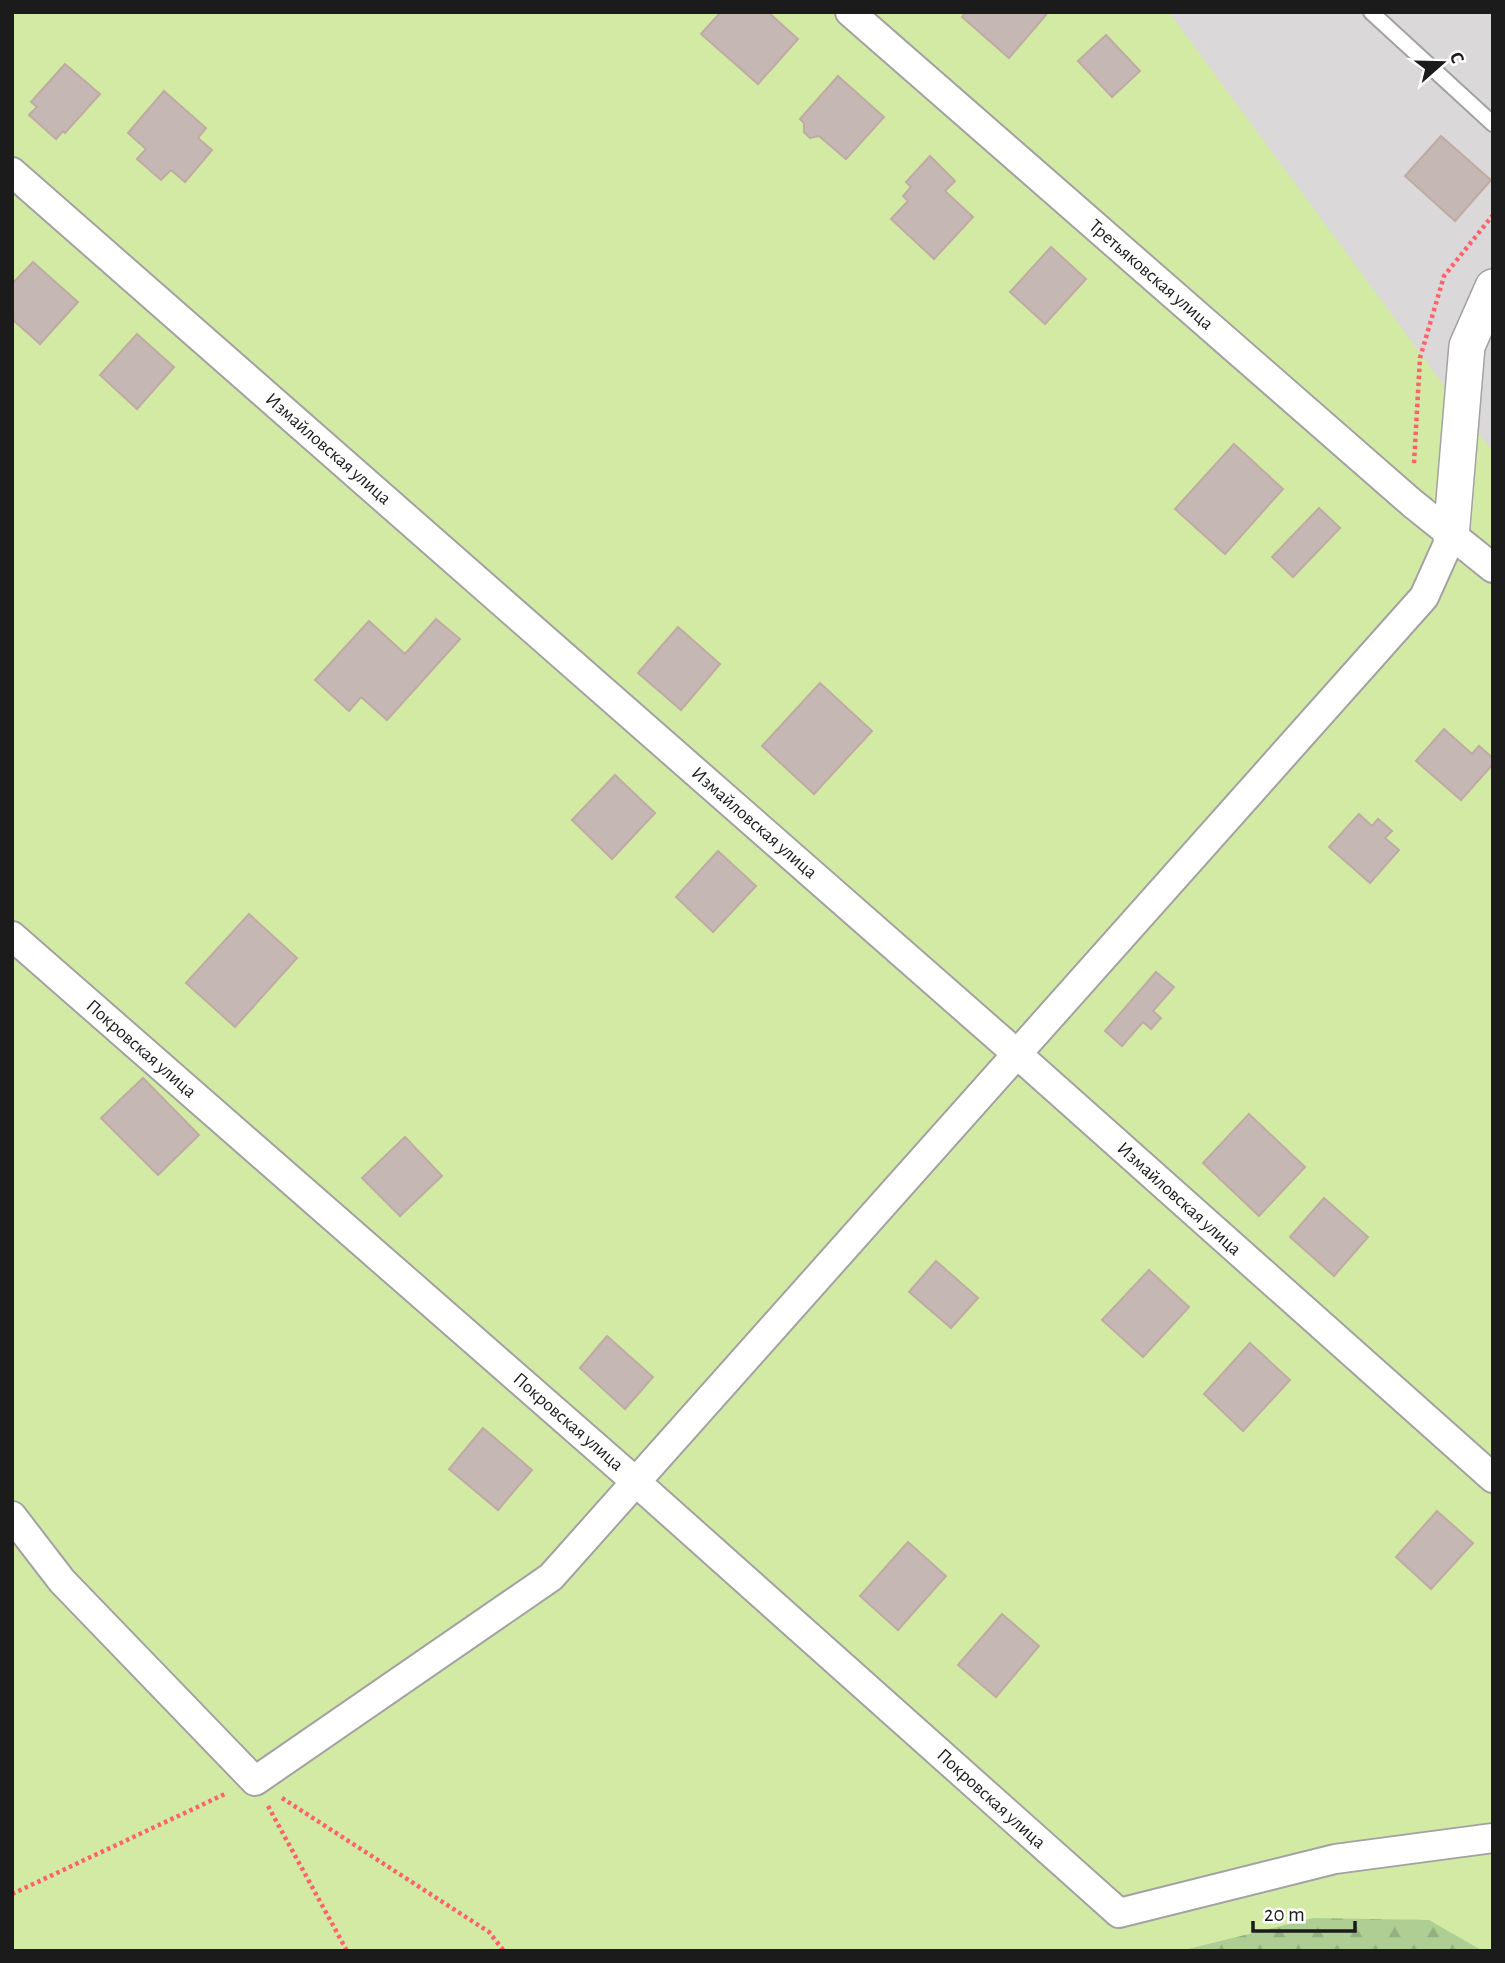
<svg xmlns="http://www.w3.org/2000/svg" width="1505" height="1963" viewBox="0 0 1505 1963" font-family="'Alegreya Sans',sans-serif">
	<defs>
		<pattern id="forest-firs" width="22" height="20" patternUnits="userSpaceOnUse" patternTransform="scale(1.75)"><rect width="22" height="20" fill="#aece94"/><path d="M5 1l3.5 6h-7zM16 11l3.5 6h-7z" fill="#95b07f"/></pattern>
	</defs>
	<rect width="100%" height="100%" fill="#ede7e0"/>
	<polygon fill="#dad8d8" points="1164,12 1493,12 1493,474"/>
	<polygon fill="#d2eaa4" points="12,12 1169,12 1493,452 1493,1951 12,1951"/>
	<polygon fill="url(#forest-firs)" points="1313,1918 1429,1920 1483,1951 1180,1951"/>
	<g fill="#c5b8b4" stroke="#bfaba3" stroke-width="2">
		<polygon points="721,12 768,12 798,39 758,84 701,34"/>
		<polygon points="966,12 1042,12 1046,15 1009,58 962,17"/>
		<polygon points="1106,35 1140,71 1112,97 1078,61"/>
		<polygon points="65,64 100,94 65,133 63,131 56,139 29,115 37,107 31,102"/>
		<polygon points="838,76 884,117 846,159 819,136 810,138 804,132 804,123 800,119"/>
		<polygon points="164,91 206,128 198,138 212,150 185,182 171,170 161,180 137,159 146,149 128,133"/>
		<polygon points="1441,136 1491,180 1455,221 1405,176"/>
		<polygon points="930,156 955,181 945,191 973,217 934,259 891,219 908,201 903,196 911,187 906,182"/>
		<polygon points="1051,247 1086,279 1045,324 1010,292"/>
		<polygon points="33,262 78,302 40,344 12,319 12,284"/>
		<polygon points="137,334 174,367 137,409 100,375"/>
		<polygon points="1234,444 1283,489 1225,554 1175,509"/>
		<polygon points="1319,508 1340,528 1293,577 1272,557"/>
		<polygon points="436,619 460,639 387,720 361,697 349,711 315,680 369,621 405,654"/>
		<polygon points="678,627 720,664 681,710 638,673"/>
		<polygon points="820,683 872,731 814,794 762,746"/>
		<polygon points="1444,729 1472,754 1479,746 1493,758 1493,764 1461,800 1416,761"/>
		<polygon points="615,775 655,813 612,859 572,820"/>
		<polygon points="1359,814 1372,826 1378,819 1392,831 1385,838 1399,850 1370,883 1329,847"/>
		<polygon points="718,851 756,886 713,932 676,897"/>
		<polygon points="249,914 297,958 235,1027 186,983"/>
		<polygon points="1156,972 1174,987 1153,1011 1161,1018 1151,1029 1143,1022 1122,1046 1105,1031"/>
		<polygon points="143,1078 199,1135 158,1175 101,1118"/>
		<polygon points="1249,1114 1305,1167 1259,1216 1203,1163"/>
		<polygon points="405,1137 442,1176 400,1216 362,1178"/>
		<polygon points="1324,1198 1368,1237 1334,1276 1290,1237"/>
		<polygon points="936,1261 978,1298 951,1328 909,1292"/>
		<polygon points="1149,1270 1189,1307 1143,1357 1102,1320"/>
		<polygon points="607,1336 653,1377 625,1409 580,1368"/>
		<polygon points="1250,1343 1290,1380 1243,1431 1204,1394"/>
		<polygon points="483,1428 532,1470 498,1510 449,1469"/>
		<polygon points="1437,1511 1473,1543 1431,1589 1396,1557"/>
		<polygon points="908,1542 946,1576 898,1630 860,1596"/>
		<polygon points="1002,1614 1039,1646 996,1697 958,1665"/>
	</g>
	<g fill="none" stroke-linecap="round" stroke-linejoin="round">
		<g stroke="#a2a2a2" stroke-width="18">
			<polyline id="service" points="1371,12 1493,124"/>
		</g>
		<g stroke="#a2a2a2" stroke-width="32">
			<g id="minor">
				<polyline points="850,12 1412,503 1493,568"/>
				<polyline points="12,172 1017,1054 1493,1478"/>
				<polyline points="12,936 636,1482 1119,1913 1335,1859 1493,1838"/>
				<polyline points="12,1516 62,1581 255,1781 551,1577 1424,597 1451,537"/>
			</g>
		</g>
		<g stroke="#a2a2a2" stroke-width="38">
			<polyline id="tertiary" points="1451,537 1467,346 1493,287"/>
		</g>
		<g stroke="#fd626b" stroke-width="4.5" stroke-dasharray="3.5 3.5" stroke-linecap="butt">
			<polyline points="1414,463 1420,358 1444,276 1493,215"/>
			<polyline points="282,1798 489,1932 504,1951"/>
			<polyline points="268,1806 347,1951"/>
			<polyline points="12,1894 225,1794"/>
		</g>
		<use href="#service" stroke="#fff" stroke-width="14"/>
		<use href="#minor" stroke="#fff" stroke-width="28"/>
		<use href="#tertiary" stroke="#fff" stroke-width="35"/>
	</g>
	<g text-anchor="middle" dominant-baseline="central" stroke-width="5" stroke-linejoin="round" paint-order="stroke">
		<g font-size="19" fill="#1b1b1b" stroke="#fff">
			<text transform="translate(1151 275) rotate(41)">Третьяковская улица</text>
			<text transform="translate(328 449) rotate(41)">Измайловская улица</text>
			<text transform="translate(754 823) rotate(41)">Измайловская улица</text>
			<text transform="translate(141 1049) rotate(41)">Покровская улица</text>
			<text transform="translate(1179 1199) rotate(42)">Измайловская улица</text>
			<text transform="translate(568 1422) rotate(41)">Покровская улица</text>
			<text transform="translate(991 1799) rotate(42)">Покровская улица</text>
		</g>
	</g>
	<rect width="1505" height="1963" fill="none" stroke="#1b1b1b" stroke-width="28"/>
	<g transform="translate(1442 63) rotate(70)" stroke="#ffffff" stroke-width="5" paint-order="stroke">
	<path d="M0-5L12 26L0 18L-12 26Z" fill="#1b1b1b"/>
	<text y="-10" font-size="19" font-weight="bold" text-anchor="middle" fill="#1b1b1b">С</text>
	</g>
	<path d="M1253 1921v10h102v-10" fill="none" stroke="#1b1b1b" stroke-width="3.5"/>
	<text x="1264" y="1921" font-size="21" fill="#1b1b1b" stroke="#ffffff" stroke-width="5" paint-order="stroke">20 m</text>
</svg>
